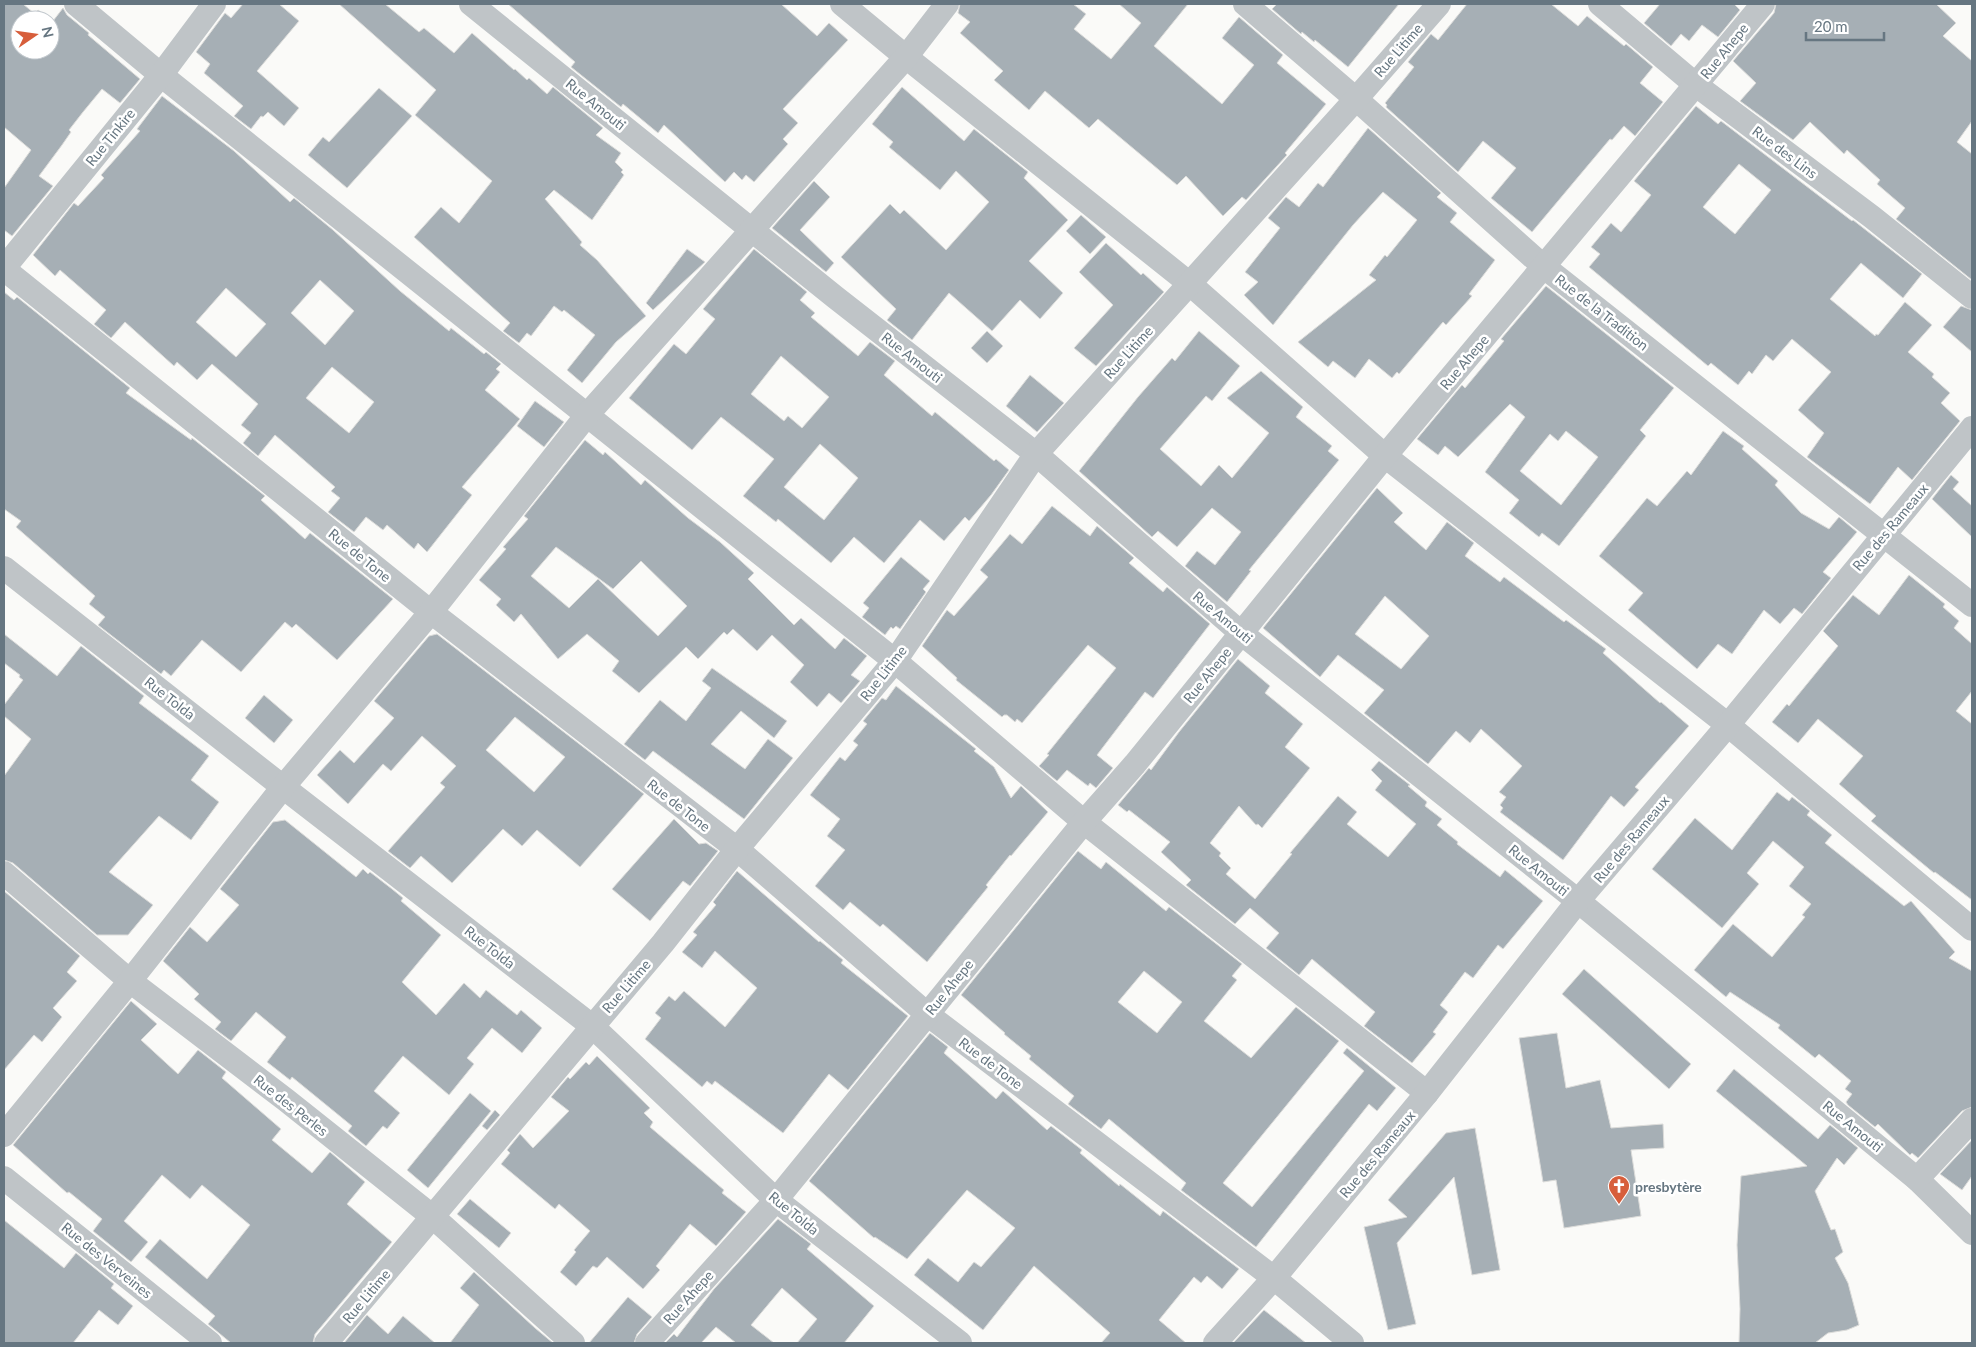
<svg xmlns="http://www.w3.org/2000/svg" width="1976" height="1347" viewBox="0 0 1976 1347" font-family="Lato,sans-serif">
	<rect width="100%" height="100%" fill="#fafaf8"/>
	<g fill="#a6afb5" stroke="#dcdcda" fill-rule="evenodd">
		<path d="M4,4h19l12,10 3,-4 15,11 10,-13 4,7 22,18 -1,2 52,44 -20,24 -18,-14 -19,23 -14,18 2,2 -9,13 -23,31 14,10 -41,50 -8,-6v-42l27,-38 -27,-23zM20,20h30v30h-30z"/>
		<polygon points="243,4 279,4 299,21 257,71 299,108 284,126 268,112 263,117 261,116 251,129 234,116 243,106 204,73 210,64 196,52 225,13 231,18"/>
		<polygon points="339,4 385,4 419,32 424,28 454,53 472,33 514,70 515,69 527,80 529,78 547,94 553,87 603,128 596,135 621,153 615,162 623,170 621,172 624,175 592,220 554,190 545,199 582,242 580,245 597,260 646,316 616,342 582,383 567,370 595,335 564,310 562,312 554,306 531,336 527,333 519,343 503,331 510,323 414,237 441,207 459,223 492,181 415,115 436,90"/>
		<polygon points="508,4 781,4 817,36 829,23 848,40 783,109 798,123 783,139 788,144 754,182 746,175 742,180 734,172 725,182 664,125 658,133 623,104 621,107 571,67 575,62"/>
		<polygon points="960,4 1073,4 1086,14 1074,29 1111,59 1141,23 1119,4 1188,4 1154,46 1222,104 1254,65 1222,38 1239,17 1283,55 1277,63 1326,104 1285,153 1287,155 1246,200 1242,197 1223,216 1186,176 1177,185 1098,119 1089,128 1045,91 1029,110 994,80 1003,71 960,33 970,22 958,13"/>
		<polygon points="1277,4 1399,4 1348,67 1315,40 1314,42 1302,32 1301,34 1272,9"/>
		<polygon points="1467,4 1551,4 1578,26 1587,16 1624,46 1626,44 1653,67 1640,83 1663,102 1635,136 1624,126 1612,140 1610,139 1532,232 1491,198 1516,168 1483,141 1458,172 1386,107 1387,105 1385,103 1414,67 1408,62 1431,34 1438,40"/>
		<polygon points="1660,4 1734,4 1740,10 1718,37 1702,25 1689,41 1681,34 1671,46 1644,23"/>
		<polygon points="1776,4 1936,4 1956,23 1943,36 1972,61 1972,121 1957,142 1972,154 1972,280 1896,219 1905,208 1877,184 1880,180 1847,150 1844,154 1810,122 1793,140 1740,101 1756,83 1733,61 1774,13"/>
		<polygon points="902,87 964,141 974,129 1028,172 1024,178 1068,220 1029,261 1063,293 1040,319 1020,300 992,331 949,293 912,340 887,320 896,309 841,257 890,204 900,214 904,210 946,250 989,202 956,171 940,190 889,147 893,142 872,124"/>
		<polygon points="379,88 412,116 347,188 308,155 323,137 329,142"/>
		<path d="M162,96l72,55 56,51 4,-4 39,32 67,61 49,40 2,-3 33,26 2,-2 15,12 -5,5 4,3 -15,18 35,29 -58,68 10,8 -45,57 -9,-9 -4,6 -27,-24 -4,5 -17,-13 -12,15 -26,-20 12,-14 -9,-7 4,-4 -60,-52 -17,21 -15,-13 8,-10 -10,-8 17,-21 -46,-40 -15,16 -20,-18 -3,4 -49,-44 -14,16 -17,-14 12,-14 -46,-40 -5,6 -22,-21 41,-52 4,3 26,-28 -3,-3 39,-44 -3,-2zM320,280l34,31 -29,34 -34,-32zM226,288l40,36 -30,33 -40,-35zM332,367l42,35 -25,31 -43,-35z"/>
		<path d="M1696,106l22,18 3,-3 131,100 1,-1 9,7 60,47 -19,24 -42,-35 -31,36 45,37 1,-2 2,1 27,-33 27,23 -24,27 26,22 -2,3 18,16 -9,10 19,18 -48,59 -14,-13 -28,37 -63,-47 17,-24 -26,-23 33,-38 -39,-33 -19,22 -7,-6 -14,19 -3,-3 -11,14 -27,-22 -3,3 -119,-99 11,-13 -9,-7 20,-24 10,9 30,-37 -17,-14zM1739,164l32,26 -36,44 -32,-27z"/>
		<polygon points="1368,128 1441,193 1437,197 1457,213 1450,222 1495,260 1469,294 1472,296 1446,325 1443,322 1399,374 1397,372 1392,378 1369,359 1355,378 1333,361 1328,367 1298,342 1376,280 1369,275 1385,255 1387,257 1417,220 1383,192 1353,225 1273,325 1244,295 1258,282 1245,272 1280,228 1268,218 1286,197 1299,207 1318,183 1323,187"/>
		<polygon points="814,181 830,197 800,230 834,263 826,272 772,228"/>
		<polygon points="1081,215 1106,237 1090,254 1066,231"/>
		<polygon points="1106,243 1141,275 1143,273 1164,292 1096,366 1074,348 1113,305 1079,272"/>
		<polygon points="687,249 705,262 653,310 646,303"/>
		<path d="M754,249l53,43 -7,8 15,13 -4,4 47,39 12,-14 25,19 -11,14 48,41 3,-4 59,49 2,-2 13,11 -18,25 -22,26 -4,-4 -21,24 -24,-21 -36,43 -30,-26 -23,26 -53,-44 -2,3 -33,-26 31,-37 -53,-42 -29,33 -63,-52 45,-54 12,10 29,-35 -12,-10zM781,356l48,41 -27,31 -14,-12 -4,5 -33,-27zM820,444l38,34 -34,42 -40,-33z"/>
		<path d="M1546,286l128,102 -34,42 6,6 -87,110 -17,-13 -3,4 -30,-24 10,-13 -34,-28 40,-55 -15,-13 -52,53 -13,-11 -7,9 -21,-16 45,-54 3,3 39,-47 -3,-2zM1566,431l32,26 -37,48 -41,-34 30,-37 8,7z"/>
		<polygon points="4,292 14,300 17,297 130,388 126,393 191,440 192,438 265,496 261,500 305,539 310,533 393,599 337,660 296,624 292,628 285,622 241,672 202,640 171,676 164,670 161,674 98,625 105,617 89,604 95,596 16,527 21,521 4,509"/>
		<polygon points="1961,306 1972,310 1972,352 1943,327"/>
		<polygon points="987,331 1003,346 987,363 971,348"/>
		<polygon points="1199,331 1240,366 1212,401 1206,396 1160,449 1201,486 1219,465 1232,478 1269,433 1227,398 1261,371 1303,407 1296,417 1332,446 1328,451 1339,460 1249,570 1251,571 1227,602 1185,566 1197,551 1215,565 1241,532 1212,508 1177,547 1158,531 1152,537 1079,471 1138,397 1172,358 1175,361"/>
		<polygon points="1030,375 1064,403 1037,432 1006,406"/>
		<polygon points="535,401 564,422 544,447 517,426"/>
		<polygon points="1723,431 1744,446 1742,449 1778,481 1775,485 1801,513 1829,529 1839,517 1857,532 1823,572 1831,578 1802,614 1794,608 1780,624 1764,610 1732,654 1718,644 1697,669 1628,610 1643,593 1599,556 1647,498 1657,506 1687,471 1691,475"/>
		<path d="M585,440l18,15 2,-3 36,33 4,-5 43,38 32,24 34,31 -6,6 46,46 7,-7 34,31 9,-11 23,18 -16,19 9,6 -19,22 -12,-10 -12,14 -27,-25 14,-17 -32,-30 -15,16 -24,-22 -6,6 -3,-3 -26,27 -12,-12 -47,46 -27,-22 7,-10 -32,-27 -29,25 -37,-45 -7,8 -18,-17 5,-6 -22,-19 27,-31 -3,-2 25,-28 -4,-3zM556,547l57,42 28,-28 46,45 -29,30 -60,-57 -29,29 -38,-32z"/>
		<polygon points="1951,475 1959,482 1953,489 1972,506 1972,537 1932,499"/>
		<path d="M1377,488l26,25 -9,9 32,28 21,-28 27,21 -9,13 35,26 4,-5 60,45 2,-2 40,29 -3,4 57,50 1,-1 28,24 -54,61 4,3 -15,17 -13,-11 -48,64 -63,-48 3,-4 -3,-3 6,-8 -7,-5 23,-26 -41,-37 -11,14 -14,-12 -28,33 -64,-51 20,-23 -46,-35 -18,22 -57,-49zM1385,596l44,40 -28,33 -46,-35z"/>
		<polygon points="1052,506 1090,536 1097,526 1134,558 1129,563 1163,592 1167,587 1210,624 1153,698 1145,692 1097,755 1113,768 1096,788 1090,783 1088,786 1067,770 1057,781 1039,766 1049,755 1047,754 1116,668 1088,645 1022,723 1017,719 1015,722 1007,715 1004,715 1002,717 956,680 957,678 922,646 947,610 954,616 988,577 980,570 1010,534 1022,544"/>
		<polygon points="901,557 930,581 923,589 926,592 900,629 896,626 893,629 891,627 885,635 862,617 869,608 863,603"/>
		<polygon points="1909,575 1945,604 1943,607 1959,621 1954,628 1972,644 1972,691 1956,711 1972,724 1972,900 1935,872 1934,873 1871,821 1876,816 1839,784 1863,756 1818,719 1798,743 1772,722 1787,704 1789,706 1838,646 1823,631 1853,595 1879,615"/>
		<polygon points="4,634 57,676 81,646 144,696 139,703 209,756 191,780 219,802 191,840 159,816 109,872 153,905 128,935 97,935 13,863 4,860 4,776 31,739 4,716 4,705 23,680 19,677 20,675 4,663"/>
		<path d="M437,634l207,160 -64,73 -43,-37 -15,16 -19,-17 -51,54 -31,-27 -11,12 -22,-17 57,-64 -5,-4 16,-17 -34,-30 -31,35 -8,-7 -35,40 -31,-29 23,-25 14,13 40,-45 -20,-17 55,-65zM515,717l50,40 -31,35 -48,-42z"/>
		<polygon points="1238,659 1270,686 1265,693 1303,724 1285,747 1310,768 1262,828 1258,824 1256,825 1239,806 1210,843 1221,853 1219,856 1231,868 1226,874 1255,899 1292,854 1290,853 1338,796 1357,812 1347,824 1388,857 1416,824 1375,790 1382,781 1371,770 1379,761 1410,785 1408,786 1427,802 1425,806 1442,819 1437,825 1458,842 1457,844 1500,877 1505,870 1543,901 1503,949 1498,945 1473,978 1465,972 1440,1005 1448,1012 1433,1032 1436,1034 1412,1063 1364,1026 1375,1012 1312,959 1299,975 1266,948 1279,933 1250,908 1235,924 1186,885 1191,880 1161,852 1170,842 1129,810 1127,812 1118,805 1149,768 1151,770 1179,732"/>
		<polygon points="712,668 787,721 774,738 741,711 711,744 745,769 768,739 793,758 744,819 653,751 645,760 624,744 660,700 686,721 711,688 702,681"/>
		<polygon points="896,686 976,749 974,751 994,767 1011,798 1021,786 1048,812 1011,856 1010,855 986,885 988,887 927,962 883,924 880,927 850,902 843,910 815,886 845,850 827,836 840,819 810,795 840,757 845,761 858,745 853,741 867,724 863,721 882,698 886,700"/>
		<polygon points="264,695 293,720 274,743 245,718"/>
		<polygon points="1777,792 1789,801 1792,797 1810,811 1807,815 1832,835 1825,843 1904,906 1911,901 1955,952 1949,958 1972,971 1972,1107 1962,1111 1918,1158 1912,1153 1910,1155 1878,1124 1875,1127 1848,1105 1846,1102 1852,1094 1845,1089 1851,1081 1819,1054 1815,1058 1778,1028 1780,1025 1730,992 1726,997 1694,970 1733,924 1772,957 1805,917 1802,915 1811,904 1789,886 1804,867 1773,841 1747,873 1759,884 1722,928 1652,869 1695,818 1732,850"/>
		<polygon points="674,819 699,844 706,843 718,851 690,886 683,881 650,921 612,889"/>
		<polygon points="285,820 356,877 363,869 368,874 370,872 392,889 403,898 401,901 441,935 402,982 436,1015 464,983 480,998 486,990 517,1015 521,1010 542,1028 522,1053 492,1028 467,1058 474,1064 449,1095 403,1056 374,1091 400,1113 387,1129 383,1126 366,1146 348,1131 352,1126 292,1077 290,1080 267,1062 286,1037 256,1012 231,1041 215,1029 221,1022 194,999 199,994 163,961 190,927 207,942 239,905 220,889 273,822"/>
		<path d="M1078,851l23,18 5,-7 60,49 3,-4 73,57 -10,12 5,4 -33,41 47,37 45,-51 43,34 -116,142 29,24 112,-136 -21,-18 4,-5 49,40 -19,23 -8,-7 -113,143 -75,-57 5,-7 -77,-64 -8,10 -33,-25 6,-8 -45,-37 2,-3 -27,-22 1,-1 -44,-38zM1144,971l38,31 -25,31 -39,-31z"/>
		<polygon points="737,871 819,942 820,941 843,960 841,963 908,1016 848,1090 829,1074 783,1133 715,1081 712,1085 707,1081 702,1087 645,1039 661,1018 655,1013 669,996 675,1001 684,991 725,1027 757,988 715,951 702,968 682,952 697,935 693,932 716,905 713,902"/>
		<polygon points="4,891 80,956 67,972 77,981 53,1008 62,1017 42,1042 34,1035 4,1070"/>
		<polygon points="1584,969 1691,1064 1669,1089 1562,994"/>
		<polygon points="131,1001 157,1024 141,1040 178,1074 198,1050 226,1072 222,1078 281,1129 272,1140 312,1173 330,1152 365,1182 347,1204 392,1242 315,1334 313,1343 231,1343 208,1324 215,1316 145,1257 160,1239 207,1279 250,1225 202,1185 190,1199 162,1175 124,1221 148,1242 131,1262 93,1231 102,1219 69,1192 67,1193 13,1145"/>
		<polygon points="930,1033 948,1047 944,1053 996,1099 1003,1091 1047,1130 1051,1126 1082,1150 1080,1153 1119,1186 1120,1184 1160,1216 1163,1211 1239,1269 1222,1289 1207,1276 1201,1283 1194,1277 1159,1320 1186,1343 1101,1343 1110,1333 1034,1266 983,1330 914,1275 928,1258 958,1282 974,1262 981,1267 1015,1228 967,1190 907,1259 875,1237 874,1238 809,1181"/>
		<polygon points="1557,1033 1566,1088 1600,1080 1611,1128 1663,1124 1664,1148 1631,1150 1641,1216 1564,1228 1556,1180 1543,1182 1519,1038"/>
		<polygon points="597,1056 650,1108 644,1113 653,1122 650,1127 724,1190 722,1193 746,1212 716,1246 690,1224 656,1266 660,1270 643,1289 607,1257 597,1268 593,1266 576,1286 560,1272 576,1252 574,1250 590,1231 559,1204 555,1209 501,1164 510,1153 507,1150 520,1134 533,1148 569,1111 551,1097 568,1077 570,1079 586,1062 589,1065"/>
		<polygon points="1734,1069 1818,1139 1830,1125 1858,1148 1844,1165 1837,1158 1815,1191 1831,1230 1835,1229 1843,1252 1835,1258 1848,1283 1859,1325 1847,1330 1828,1333 1815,1343 1739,1343 1740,1309 1737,1245 1741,1176 1807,1166 1716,1091"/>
		<polygon points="470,1093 491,1111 428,1188 407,1170"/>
		<polygon points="495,1110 500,1115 487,1130 482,1126"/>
		<polygon points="1475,1128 1500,1270 1472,1275 1454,1177 1397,1243 1416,1324 1388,1330 1364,1227 1407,1217 1388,1200 1446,1133"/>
		<polygon points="1972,1140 1972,1176 1962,1190 1940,1174"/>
		<polygon points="470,1199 511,1233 499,1248 457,1214"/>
		<polygon points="778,1219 811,1244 807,1249 874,1306 844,1343 797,1343 817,1319 782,1288 751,1325 774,1343 736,1343 716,1327 701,1343 665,1343 674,1334 677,1337 714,1289"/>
		<polygon points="4,1220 64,1268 76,1253 114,1284 111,1288 133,1306 118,1325 99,1310 73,1343 4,1343"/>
		<polygon points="474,1272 535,1328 553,1343 450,1343 479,1305 460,1288"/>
		<polygon points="628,1297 652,1317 637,1334 634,1343 589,1343"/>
		<polygon points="1264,1310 1306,1343 1233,1343"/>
		<polygon points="367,1315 388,1334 403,1316 435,1343 344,1343"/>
	</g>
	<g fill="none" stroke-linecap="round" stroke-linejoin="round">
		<g stroke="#bfc4c7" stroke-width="24">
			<polyline points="76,4 161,75 895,661 1084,822 1427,1093"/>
			<polyline points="471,4 835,297 1036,454 1241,633 1578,901 1917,1179 1972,1233"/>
			<polyline points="842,4 906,57 1190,284 1385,456 1728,725 1972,929"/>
			<polyline points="1245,4 1356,99 1543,266 1972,605"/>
			<polyline points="1600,4 1696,85 1872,217 1972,297"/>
			<polyline points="4,268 161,75 214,4"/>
			<polyline points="4,269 431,612 737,849 927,1014 1274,1278 1352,1343"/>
			<polyline points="4,568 283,787 592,1026 776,1200 960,1343"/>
			<polyline points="4,873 130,981 286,1100 433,1217 573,1343"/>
			<polyline points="4,1135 130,981 283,787 431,612 587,415 906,57 947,4"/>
			<polyline points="4,1178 210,1343"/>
			<polyline points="1917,1179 1972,1120"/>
			<polyline points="326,1343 663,943 737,849 895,661 1036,454 1356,99 1439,4"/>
			<polyline points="647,1343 776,1200 1084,822 1135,764 1385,456 1763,4"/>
			<polyline points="1215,1343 1274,1278 1427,1093 1578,901 1728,725 1972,428"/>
		</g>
	</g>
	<defs>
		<g id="church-pin" transform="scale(1.125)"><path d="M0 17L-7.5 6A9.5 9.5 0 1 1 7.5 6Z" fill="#d75e3b" stroke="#fff"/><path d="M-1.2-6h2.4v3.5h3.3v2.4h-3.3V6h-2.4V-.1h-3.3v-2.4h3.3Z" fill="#fff"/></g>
	</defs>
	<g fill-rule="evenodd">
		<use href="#church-pin" x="1619" y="1186"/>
	</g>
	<g text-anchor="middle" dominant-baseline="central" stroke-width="5" stroke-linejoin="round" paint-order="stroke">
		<g font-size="14" fill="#667681" stroke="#fff">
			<text transform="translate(1398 50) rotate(-49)">Rue Litime</text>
			<text transform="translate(1724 51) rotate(-51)">Rue Ahepe</text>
			<text transform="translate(596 104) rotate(39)">Rue Amouti</text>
			<text transform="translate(110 137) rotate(-51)">Rue Tinkire</text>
			<text transform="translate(1785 152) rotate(37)">Rue des Lins</text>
			<text transform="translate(1602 312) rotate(38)">Rue de la Tradition</text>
			<text transform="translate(1128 352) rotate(-48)">Rue Litime</text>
			<text transform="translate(912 357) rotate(38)">Rue Amouti</text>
			<text transform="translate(1464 362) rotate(-50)">Rue Ahepe</text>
			<text transform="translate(1890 527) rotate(-50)">Rue des Rameaux</text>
			<text transform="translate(360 555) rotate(39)">Rue de Tone</text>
			<text transform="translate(1223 617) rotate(40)">Rue Amouti</text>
			<text transform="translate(883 673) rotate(-52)">Rue Litime</text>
			<text transform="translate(1207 675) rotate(-51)">Rue Ahepe</text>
			<text transform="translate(170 698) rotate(38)">Rue Tolda</text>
			<text transform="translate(679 805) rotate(38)">Rue de Tone</text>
			<text transform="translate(1631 839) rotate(-50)">Rue des Rameaux</text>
			<text transform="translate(1539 870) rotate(39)">Rue Amouti</text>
			<text transform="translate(490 947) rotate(38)">Rue Tolda</text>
			<text transform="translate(626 986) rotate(-49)">Rue Litime</text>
			<text transform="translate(949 987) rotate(-51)">Rue Ahepe</text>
			<text transform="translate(991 1063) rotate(37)">Rue de Tone</text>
			<text transform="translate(291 1105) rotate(38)">Rue des Perles</text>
			<text transform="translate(1853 1126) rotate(39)">Rue Amouti</text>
			<text transform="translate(1377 1154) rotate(-50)">Rue des Rameaux</text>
			<text transform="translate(794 1213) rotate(39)">Rue Tolda</text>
			<text transform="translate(107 1260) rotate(39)">Rue des Verveines</text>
			<text transform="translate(366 1296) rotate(-50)">Rue Litime</text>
			<text transform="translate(688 1297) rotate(-48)">Rue Ahepe</text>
		</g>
		<g font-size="14" font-weight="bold" fill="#667681" stroke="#fff" text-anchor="start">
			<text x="1635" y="1186">presbytère</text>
		</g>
	</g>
	<rect width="1976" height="1347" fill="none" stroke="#667681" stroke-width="10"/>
	<g transform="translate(35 35) rotate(77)"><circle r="24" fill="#ffffff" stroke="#c2c8cd"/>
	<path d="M0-4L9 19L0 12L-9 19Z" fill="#d75e3b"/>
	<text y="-8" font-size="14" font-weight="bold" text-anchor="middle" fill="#667681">N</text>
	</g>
	<path d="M1806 32v8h78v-8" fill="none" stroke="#667681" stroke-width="2.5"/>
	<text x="1814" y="32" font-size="15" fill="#667681" stroke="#ffffff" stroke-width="4" paint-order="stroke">20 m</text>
</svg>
